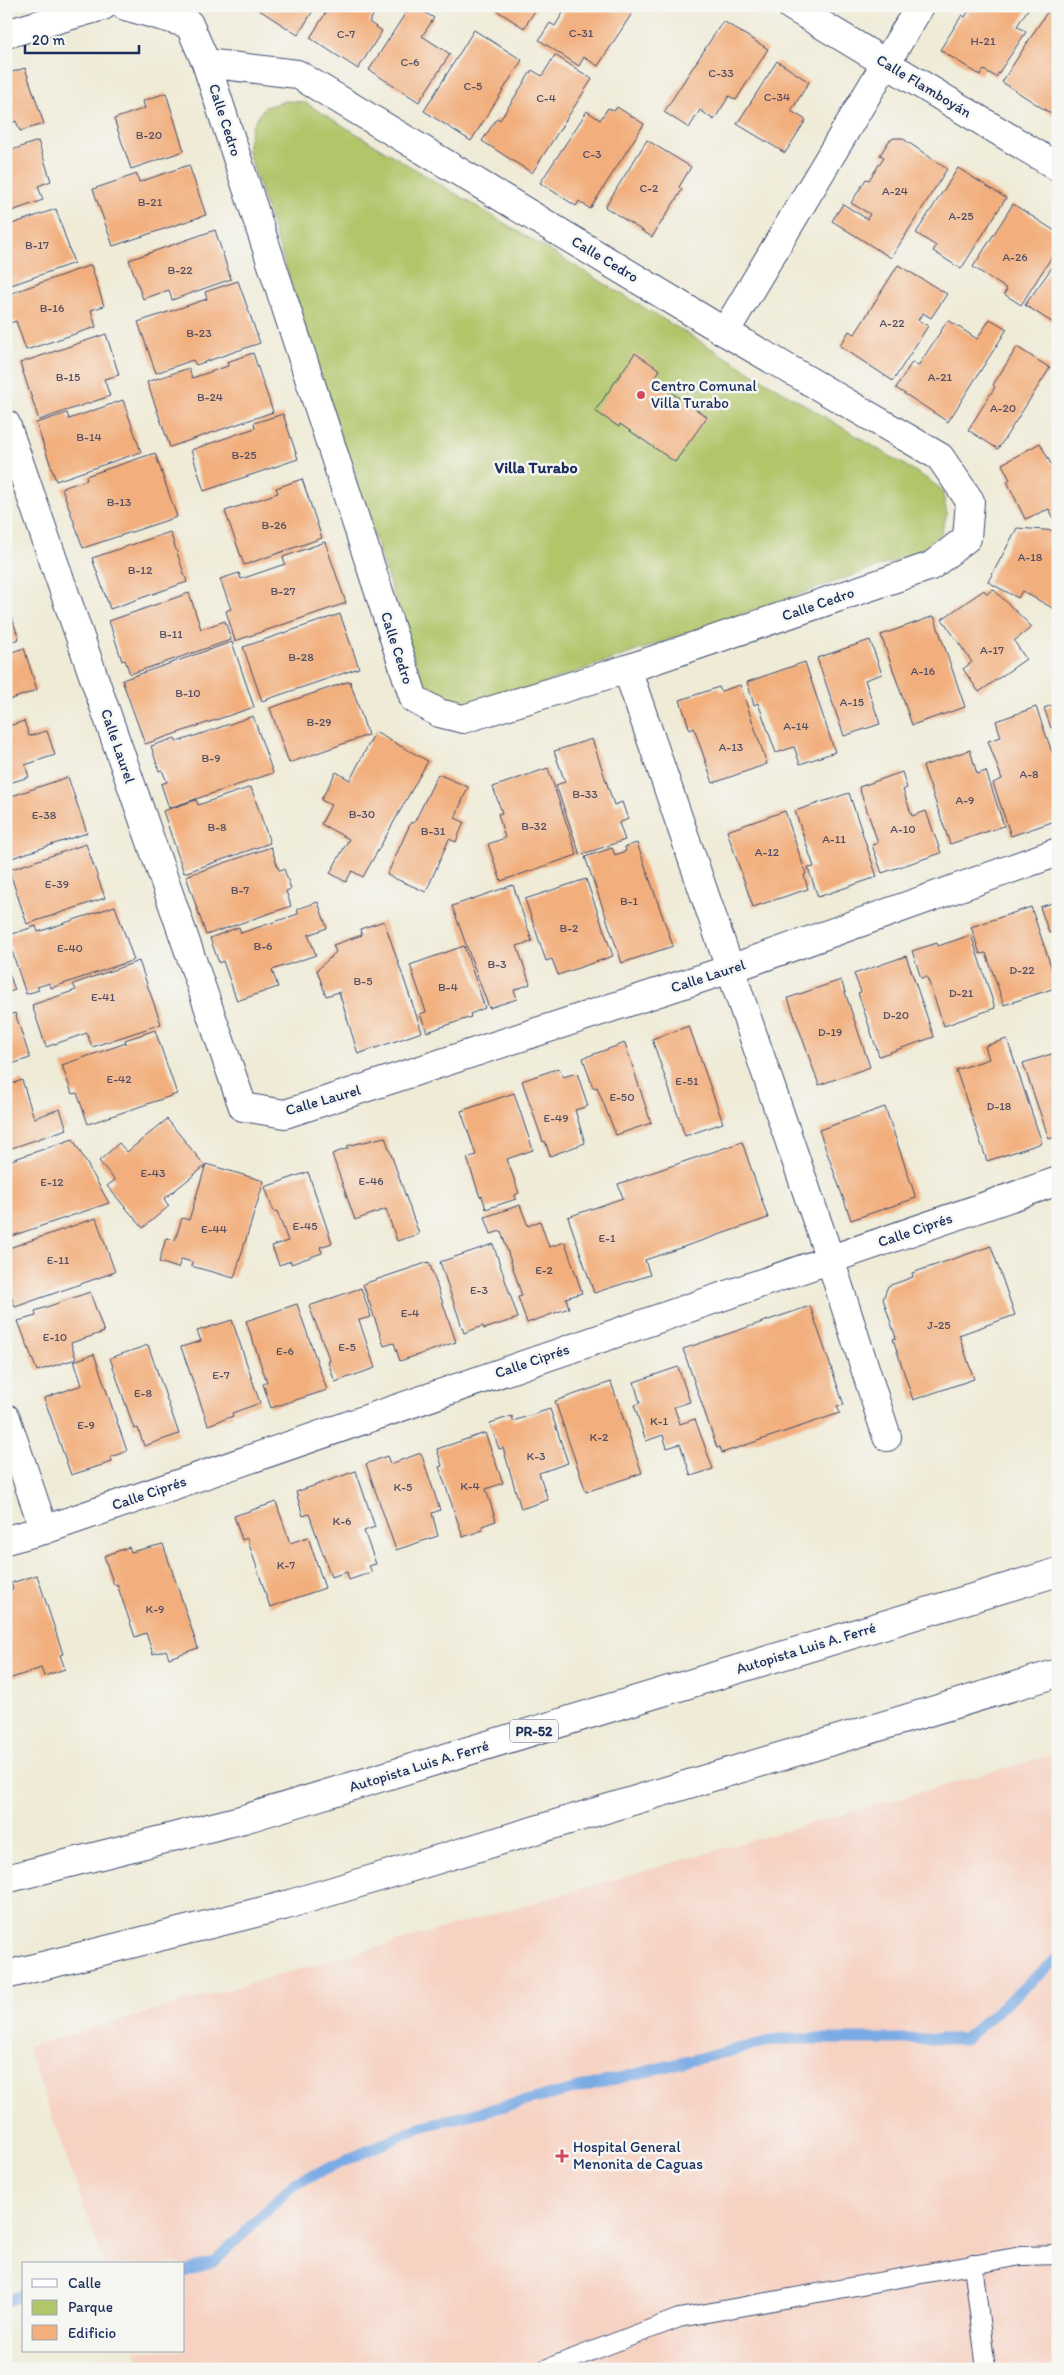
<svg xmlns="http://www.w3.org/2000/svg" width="1064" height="2375" viewBox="0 0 1064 2375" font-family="Itim,sans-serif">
	<rect width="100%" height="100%" fill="#f6f6f2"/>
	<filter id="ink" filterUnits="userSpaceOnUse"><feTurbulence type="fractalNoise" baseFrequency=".02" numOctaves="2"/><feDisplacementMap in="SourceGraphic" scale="10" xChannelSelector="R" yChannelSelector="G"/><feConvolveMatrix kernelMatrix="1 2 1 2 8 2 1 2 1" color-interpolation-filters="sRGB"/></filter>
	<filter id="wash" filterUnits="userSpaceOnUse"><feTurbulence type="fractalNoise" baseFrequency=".0096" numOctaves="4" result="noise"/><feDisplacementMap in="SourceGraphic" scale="20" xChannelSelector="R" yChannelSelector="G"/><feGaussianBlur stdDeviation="1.12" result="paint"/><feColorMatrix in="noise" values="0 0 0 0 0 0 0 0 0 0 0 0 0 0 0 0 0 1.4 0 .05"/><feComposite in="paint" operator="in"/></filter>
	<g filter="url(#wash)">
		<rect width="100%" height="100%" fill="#efebd7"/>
		<polygon fill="#f6d2c3" points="1058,1753 1058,2369 141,2369 135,2351 184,2351 184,2264 104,2264 27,2047"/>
		<polygon fill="#b1c569" stroke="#667a64" points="285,101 304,102 926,478 942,490 947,514 941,533 923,551 470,709 436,703 424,688 247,149 252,125 265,107"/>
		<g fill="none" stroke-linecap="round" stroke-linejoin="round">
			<g stroke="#79aae4" stroke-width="11">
				<polyline points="184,2272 215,2261 295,2183 423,2126 778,2039 965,2039 1058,1958"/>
				<polyline points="6,2302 24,2294"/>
			</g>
		</g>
		<g id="blocks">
			<g fill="#f2ae7c">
				<polygon points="253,6 316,6 298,35"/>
				<polygon points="330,6 379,6 369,22 382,31 358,69 310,38"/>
				<polygon points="410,6 414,6 434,18 422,36 450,54 419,102 369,70"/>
				<polygon points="498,6 538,6 524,28 496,10"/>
				<polygon points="567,6 634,6 636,7 598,66 584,57 579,66 539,40 550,23 555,26"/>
				<polygon points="972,6 1030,6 1017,26 1026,32 996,77 984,70 980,75 940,50 962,15 965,17"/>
				<polygon points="1051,6 1058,6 1058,107 1053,115 1002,82"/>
				<polygon points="723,21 768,49 736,100 729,96 714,120 700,110 689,128 664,112"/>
				<polygon points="474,30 522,60 471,141 424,111"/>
				<polygon points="555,55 592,79 532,173 482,141 497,118 500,120 532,70 542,76"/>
				<polygon points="777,61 809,82 791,111 806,120 785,153 737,124"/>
				<polygon points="25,68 44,124 20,131 16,121 6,125 6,74"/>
				<polygon points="166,93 184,151 131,169 114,119 145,108 143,101"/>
				<polygon points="617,107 644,124 590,209 579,201 576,206 540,183 587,111 600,120 608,108 614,111"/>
				<polygon points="894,138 902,138 947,169 891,258 832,221 843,204 867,219 870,214 851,203 866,179 869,180 884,157 880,155 889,141"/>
				<polygon points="647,140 691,167 679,187 682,190 652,237 605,207"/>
				<polygon points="38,141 51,181 38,186 43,200 6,213 6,152"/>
				<polygon points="189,165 206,215 113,246 93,189 137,174 139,182"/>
				<polygon points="958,168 1006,198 961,269 933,251 936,246 916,233"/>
				<polygon points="1013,204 1058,233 1058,247 1021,305 1004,294 1007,289 973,267"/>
				<polygon points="56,209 74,263 6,287 6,226"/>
				<polygon points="215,230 231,279 172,300 169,290 143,299 129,260"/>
				<polygon points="1058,259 1058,326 1025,305"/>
				<polygon points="91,265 104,306 91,310 96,327 26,350 16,321 7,324 6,295"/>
				<polygon points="898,265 947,294 931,318 923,313 918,320 928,326 893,381 840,346 849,331 855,334"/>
				<polygon points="238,281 260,343 196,365 193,360 156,373 138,322 207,299 205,292"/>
				<polygon points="990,319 1007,329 948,422 896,388 912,362 918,366 948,320 977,339"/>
				<polygon points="106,334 119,375 104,379 110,396 39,420 20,363"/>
				<polygon points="1017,347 1050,368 998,449 968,430 995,387 993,385"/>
				<polygon points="253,353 273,412 170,447 147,382 189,368 192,378 228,366 227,362"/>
				<polygon points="635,353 660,370 653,380 707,417 675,462 620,424 619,427 595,411"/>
				<polygon points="123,400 141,452 56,481 36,423 67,413 69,419"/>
				<polygon points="283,414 298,459 204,491 191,450 255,428 254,423"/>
				<polygon points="1040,443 1051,464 1058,461 1058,518 1054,519 1049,509 1025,519 1007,481 1010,480 1002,464"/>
				<polygon points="155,453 177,517 83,548 62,488 87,480 86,476"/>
				<polygon points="302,479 322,538 244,565 225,511 278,493 276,488"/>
				<polygon points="1017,528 1058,531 1058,611 1022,591 1018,598 988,582"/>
				<polygon points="170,532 187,582 110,609 92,558"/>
				<polygon points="325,542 346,603 235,641 226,611 231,609 220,579 239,573 241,579 285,564 283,557"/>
				<polygon points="993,589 1032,627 1014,641 1026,659 979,692 963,669 972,662 942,619 984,590 987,594"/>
				<polygon points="189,593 201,629 225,621 231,640 130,674 125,660 122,661 109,621"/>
				<polygon points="7,603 19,639 6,643 6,604"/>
				<polygon points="340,614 359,668 262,701 243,647"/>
				<polygon points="934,616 965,707 912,725 881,635"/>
				<polygon points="870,640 882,674 865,680 880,724 844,736 817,658"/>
				<polygon points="232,642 254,707 145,744 122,680"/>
				<polygon points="24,648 37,690 6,701 6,654"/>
				<polygon points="805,662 835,752 800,764 794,747 776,753 758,703 754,705 747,682"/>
				<polygon points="350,681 368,735 289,763 270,708"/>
				<polygon points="740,685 767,764 713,783 694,728 690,730 680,700 719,687 721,691"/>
				<polygon points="1058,703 1058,730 1057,730 1056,726 1051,728 1044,708"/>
				<polygon points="1036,707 1058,769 1058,820 1011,836 993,783 1002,779 988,741 1001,737 996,721"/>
				<polygon points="253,716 273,773 169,808 161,784 167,782 162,770 159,771 151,746 175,738 177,742"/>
				<polygon points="24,721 29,736 47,731 55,755 25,765 29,777 6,784 6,727"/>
				<polygon points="375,732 428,761 363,877 352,871 346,882 330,873 349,839 321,824 331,805 321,800 336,772 350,780"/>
				<polygon points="592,739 614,805 622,802 628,819 619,823 625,840 580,855 556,785 565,782 554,751"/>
				<polygon points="970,750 977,774 986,771 1004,826 950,844 923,766"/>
				<polygon points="548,768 577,855 501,881 488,844 505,838 498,814 502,813 493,787"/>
				<polygon points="902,772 907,788 903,790 912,816 926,811 941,853 882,873 872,845 878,843 859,787"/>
				<polygon points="438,774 468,787 455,818 464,822 456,842 449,839 426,892 387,875 411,822 414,823"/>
				<polygon points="68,777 87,833 6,860 6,798"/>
				<polygon points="251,787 270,843 184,873 163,811 196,800 198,805"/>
				<polygon points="849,793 877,877 818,897 808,868 814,867 795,811"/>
				<polygon points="785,811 806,874 804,875 808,889 753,907 727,831"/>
				<polygon points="637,843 673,946 622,963 585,857 612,848 615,855 626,851 625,847"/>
				<polygon points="86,844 105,898 27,924 9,870"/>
				<polygon points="271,847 279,870 284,869 291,889 286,891 291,906 206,935 186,876"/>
				<polygon points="586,879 613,956 558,975 552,959 546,961 525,899"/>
				<polygon points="513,885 532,941 517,946 530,984 514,990 517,999 489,1008 452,906"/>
				<polygon points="1058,901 1058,939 1057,939 1055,931 1049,933 1040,907"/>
				<polygon points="318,902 327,928 308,935 316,955 272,970 278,987 237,1001 223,961 219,963 210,938 239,927 241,933 298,914 297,909"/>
				<polygon points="115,906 134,960 51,988 50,983 37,987 39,990 26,994 7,936 36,926 38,932"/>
				<polygon points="1031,907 1058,987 1004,1005 986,953 980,954 971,927"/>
				<polygon points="384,921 422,1032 358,1054 339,992 326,996 317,970 336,952 333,945 362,935 360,929"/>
				<polygon points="971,935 995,1008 944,1026 927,977 921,978 912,951 937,943 938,946"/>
				<polygon points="464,946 485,1008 470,1014 471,1017 427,1032 420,1014 426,1012 410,965"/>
				<polygon points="906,956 934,1037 879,1056 858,993 861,992 854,974"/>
				<polygon points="139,961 161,1024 92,1047 87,1033 46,1047 32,1005 76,990 73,984"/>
				<polygon points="6,965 15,990 6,993"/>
				<polygon points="841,980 870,1067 819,1085 788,998"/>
				<polygon points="15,1013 30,1058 6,1066 6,1016"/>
				<polygon points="689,1026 723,1123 685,1136 652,1039"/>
				<polygon points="155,1030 177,1094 88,1124 77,1093 72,1094 62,1065 126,1043 125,1040"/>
				<polygon points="1007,1039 1042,1143 987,1161 956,1070 989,1059 985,1046"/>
				<polygon points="625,1043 651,1123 616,1135 597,1087 593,1088 583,1058"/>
				<polygon points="1058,1052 1058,1136 1049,1139 1023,1063"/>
				<polygon points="559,1068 563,1077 577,1073 588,1106 575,1110 585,1143 550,1156 545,1141 543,1142 522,1081"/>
				<polygon points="22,1080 34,1118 60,1109 67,1129 6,1150 6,1086"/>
				<polygon points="514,1093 533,1150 507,1159 519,1193 515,1195 516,1199 486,1209 482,1196 480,1197 467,1158 476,1155 461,1111"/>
				<polygon points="885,1107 916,1198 851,1220 819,1130"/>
				<polygon points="167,1119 205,1166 164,1199 169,1206 143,1228 107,1186 115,1180 99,1161 119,1143 127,1152"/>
				<polygon points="385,1137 419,1234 397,1241 386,1209 355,1220 332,1154 348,1148 347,1146"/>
				<polygon points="73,1139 109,1203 6,1238 6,1162"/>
				<polygon points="742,1142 768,1218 645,1260 650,1275 594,1293 568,1217 623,1198 618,1184"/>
				<polygon points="206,1164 264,1181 234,1278 191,1266 192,1262 181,1259 178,1268 159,1262 166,1238 175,1240 182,1218 189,1220"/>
				<polygon points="308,1172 332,1243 320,1247 322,1253 291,1264 291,1261 279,1265 272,1246 288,1241 277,1211 274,1212 265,1187"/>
				<polygon points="520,1205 528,1226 540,1221 549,1247 565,1242 582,1293 566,1298 569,1308 527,1323 518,1297 522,1296 501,1231 491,1234 485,1217"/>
				<polygon points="96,1218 115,1272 15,1307 6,1283 6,1249"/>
				<polygon points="493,1244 518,1318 484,1329 483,1326 464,1333 440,1262"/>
				<polygon points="991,1246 1015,1315 959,1335 974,1379 913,1400 893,1339 896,1338 883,1299 888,1286 913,1277 912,1273"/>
				<polygon points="429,1262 456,1342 400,1361 394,1343 384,1346 363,1284"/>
				<polygon points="361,1288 371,1317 359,1320 375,1368 335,1382 328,1362 330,1361 309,1306"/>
				<polygon points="90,1292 104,1332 71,1343 76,1359 37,1371 18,1321 36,1316 35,1311"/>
				<polygon points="297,1304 327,1390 271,1408 263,1384 267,1382 246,1321"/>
				<polygon points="810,1306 844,1405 837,1406 840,1413 722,1453 720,1447 717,1448 683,1349"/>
				<polygon points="232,1320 260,1403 232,1413 233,1416 208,1425 181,1347 201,1341 197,1331"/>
				<polygon points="148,1345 179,1434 144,1446 138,1428 134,1429 110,1358"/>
				<polygon points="94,1354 127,1451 111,1457 112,1462 71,1475 44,1398 82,1385 74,1361"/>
				<polygon points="678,1367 690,1402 674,1407 680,1424 695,1419 713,1469 691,1476 680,1444 667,1448 663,1435 646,1441 634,1405 640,1403 634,1382"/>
				<polygon points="611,1382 642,1473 586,1492 555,1401"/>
				<polygon points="550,1409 568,1463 539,1473 548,1500 521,1509 503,1448 499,1449 490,1423 512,1416 513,1421"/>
				<polygon points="485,1433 503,1483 486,1489 496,1521 482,1526 483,1530 463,1537 439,1467 442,1466 437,1449"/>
				<polygon points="421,1453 440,1510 432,1513 438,1536 396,1550 366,1464 387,1456 390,1464"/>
				<polygon points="356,1471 375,1527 364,1531 376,1564 369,1566 372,1572 349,1580 347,1572 331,1577 309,1514 303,1516 296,1492"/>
				<polygon points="276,1502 290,1543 308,1537 325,1588 270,1607 247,1538 242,1540 234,1516"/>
				<polygon points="163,1544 198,1648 169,1658 166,1650 153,1654 146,1633 135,1637 117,1584 114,1585 104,1556 129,1547 131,1552"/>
				<polygon points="37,1575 63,1654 60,1655 65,1669 44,1676 41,1668 6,1680 6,1591 13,1589 11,1583"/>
			</g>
		</g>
	</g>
	<g filter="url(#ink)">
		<use href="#blocks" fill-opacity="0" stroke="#3b4b70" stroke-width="1"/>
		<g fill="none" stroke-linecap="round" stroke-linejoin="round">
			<g stroke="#3b4b70" stroke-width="20">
				<g id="lane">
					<polyline points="973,2264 986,2369"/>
					<polyline points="545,2369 679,2318 1021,2256 1058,2255"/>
				</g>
			</g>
			<g stroke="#3b4b70" stroke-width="30">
				<g id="street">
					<polyline points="125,6 189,24 206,63 414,699 439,713 463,719 627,669 931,566 967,538 970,501 940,457 725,332 297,74 206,63"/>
					<polyline points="791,6 1058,167"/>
					<polyline points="6,34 103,6"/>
					<polyline points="725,332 920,6"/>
					<polyline points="6,424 243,1107 285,1114 730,969 1058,852"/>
					<polyline points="627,669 830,1259 887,1437"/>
					<polyline points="6,1418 44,1530"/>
					<polyline points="6,1540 44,1530 1058,1181"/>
				</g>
			</g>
			<g stroke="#3b4b70" stroke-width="30">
				<g id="highway">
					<polyline points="6,1879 244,1819 1058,1572"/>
					<polyline points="6,1975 283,1906 1058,1673"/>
				</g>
			</g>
			<use href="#lane" stroke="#fff" stroke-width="18"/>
			<use href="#street" stroke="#fff" stroke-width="28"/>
			<use href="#highway" stroke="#fff" stroke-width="28"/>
		</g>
	</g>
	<g fill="#d1495b" stroke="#f6f6f2" stroke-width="2">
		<circle cx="641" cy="395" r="5"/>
		<path d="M559.5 2148.5h5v5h5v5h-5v5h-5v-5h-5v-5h5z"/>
	</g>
	<g text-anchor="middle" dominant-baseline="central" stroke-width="5" stroke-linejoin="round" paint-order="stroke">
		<g font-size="12" fill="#514f66">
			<text x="581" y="33">C-31</text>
			<text x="346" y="34">C-7</text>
			<text x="983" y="41">H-21</text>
			<text x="410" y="62">C-6</text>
			<text x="721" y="73">C-33</text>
			<text x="473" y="86">C-5</text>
			<text x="777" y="97">C-34</text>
			<text x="546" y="98">C-4</text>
			<text x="149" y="135">B-20</text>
			<text x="592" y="154">C-3</text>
			<text x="649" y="188">C-2</text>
			<text x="895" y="191">A-24</text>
			<text x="150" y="202">B-21</text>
			<text x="961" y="216">A-25</text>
			<text x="37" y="245">B-17</text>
			<text x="1015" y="257">A-26</text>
			<text x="180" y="270">B-22</text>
			<text x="52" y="308">B-16</text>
			<text x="892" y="323">A-22</text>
			<text x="199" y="333">B-23</text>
			<text x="68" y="377">B-15</text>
			<text x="940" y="377">A-21</text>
			<text x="210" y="397">B-24</text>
			<text x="1003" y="408">A-20</text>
			<text x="89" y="437">B-14</text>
			<text x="244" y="455">B-25</text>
			<text x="119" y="502">B-13</text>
			<text x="274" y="525">B-26</text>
			<text x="1030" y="557">A-18</text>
			<text x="140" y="570">B-12</text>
			<text x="283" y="591">B-27</text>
			<text x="171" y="634">B-11</text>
			<text x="992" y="650">A-17</text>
			<text x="301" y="657">B-28</text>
			<text x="923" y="671">A-16</text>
			<text x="188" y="693">B-10</text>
			<text x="852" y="702">A-15</text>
			<text x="319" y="722">B-29</text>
			<text x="796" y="726">A-14</text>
			<text x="731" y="747">A-13</text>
			<text x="211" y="758">B-9</text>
			<text x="1029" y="774">A-8</text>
			<text x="585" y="794">B-33</text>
			<text x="965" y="800">A-9</text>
			<text x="362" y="814">B-30</text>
			<text x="44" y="815">E-38</text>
			<text x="534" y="826">B-32</text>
			<text x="217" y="827">B-8</text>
			<text x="903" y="829">A-10</text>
			<text x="433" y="831">B-31</text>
			<text x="834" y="839">A-11</text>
			<text x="767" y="852">A-12</text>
			<text x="57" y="884">E-39</text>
			<text x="240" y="890">B-7</text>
			<text x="629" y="901">B-1</text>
			<text x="569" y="928">B-2</text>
			<text x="263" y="946">B-6</text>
			<text x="70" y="948">E-40</text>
			<text x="497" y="964">B-3</text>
			<text x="1022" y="970">D-22</text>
			<text x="363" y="981">B-5</text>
			<text x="448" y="987">B-4</text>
			<text x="961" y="993">D-21</text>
			<text x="103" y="997">E-41</text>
			<text x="896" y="1015">D-20</text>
			<text x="830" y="1032">D-19</text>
			<text x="119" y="1079">E-42</text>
			<text x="687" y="1081">E-51</text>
			<text x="622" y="1097">E-50</text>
			<text x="999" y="1106">D-18</text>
			<text x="556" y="1118">E-49</text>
			<text x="153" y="1173">E-43</text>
			<text x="371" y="1181">E-46</text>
			<text x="52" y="1182">E-12</text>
			<text x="305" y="1226">E-45</text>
			<text x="214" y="1229">E-44</text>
			<text x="607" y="1238">E-1</text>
			<text x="58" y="1260">E-11</text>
			<text x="544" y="1270">E-2</text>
			<text x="479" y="1290">E-3</text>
			<text x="410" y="1313">E-4</text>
			<text x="939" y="1325">J-25</text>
			<text x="55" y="1337">E-10</text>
			<text x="347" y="1347">E-5</text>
			<text x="285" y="1351">E-6</text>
			<text x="221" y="1375">E-7</text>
			<text x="143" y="1393">E-8</text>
			<text x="659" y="1421">K-1</text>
			<text x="86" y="1425">E-9</text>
			<text x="599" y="1437">K-2</text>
			<text x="536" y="1456">K-3</text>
			<text x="470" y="1486">K-4</text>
			<text x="403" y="1487">K-5</text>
			<text x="342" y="1521">K-6</text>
			<text x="286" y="1565">K-7</text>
			<text x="155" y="1609">K-9</text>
		</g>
		<rect fill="#f6f6f2" stroke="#5d6b8a" stroke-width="1" x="510" y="1719.5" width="48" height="23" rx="4"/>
		<g font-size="14" font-weight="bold" fill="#1b2f5e">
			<text x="534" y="1731">PR-52</text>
		</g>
		<g font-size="15" fill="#1b2f5e" stroke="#f6f6f2">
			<text transform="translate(924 86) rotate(31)">Calle Flamboyán</text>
			<text transform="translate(225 120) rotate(72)">Calle Cedro</text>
			<text transform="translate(605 259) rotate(31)">Calle Cedro</text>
			<text transform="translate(818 604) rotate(-19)">Calle Cedro</text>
			<text transform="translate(397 648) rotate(72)">Calle Cedro</text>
			<text transform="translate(118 746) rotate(71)">Calle Laurel</text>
			<text transform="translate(708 976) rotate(-18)">Calle Laurel</text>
			<text transform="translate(323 1100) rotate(-16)">Calle Laurel</text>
			<text transform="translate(915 1230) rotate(-19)">Calle Ciprés</text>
			<text transform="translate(532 1361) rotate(-19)">Calle Ciprés</text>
			<text transform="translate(149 1493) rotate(-19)">Calle Ciprés</text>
			<text transform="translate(806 1648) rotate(-17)">Autopista Luis A. Ferré</text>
			<text transform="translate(419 1766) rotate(-17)">Autopista Luis A. Ferré</text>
		</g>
		<g font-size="15" fill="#1b2f5e" stroke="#f6f6f2" text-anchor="start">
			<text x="651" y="386">Centro Comunal<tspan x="651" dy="17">Villa Turabo</tspan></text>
			<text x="573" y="2147">Hospital General<tspan x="573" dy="17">Menonita de Caguas</tspan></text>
		</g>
		<g font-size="16" font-weight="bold" fill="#1b2f5e" stroke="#f6f6f2">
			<text x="536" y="467">Villa Turabo</text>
		</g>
	</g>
	<rect width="1064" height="2375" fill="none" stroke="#f6f6f2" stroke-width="25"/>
	<rect x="22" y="2262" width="162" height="90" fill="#f6f6f2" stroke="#9ea6b7"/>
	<rect x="32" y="2279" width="25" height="8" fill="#ffffff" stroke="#9ea6b7"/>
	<text x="68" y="2288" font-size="15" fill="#1b2f5e">Calle</text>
	<rect x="32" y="2300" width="25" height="15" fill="#b1c569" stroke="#9ea6b7"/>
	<text x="68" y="2312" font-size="15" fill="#1b2f5e">Parque</text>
	<rect x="32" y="2325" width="25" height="15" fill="#f2ae7c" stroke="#9ea6b7"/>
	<text x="68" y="2338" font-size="15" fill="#1b2f5e">Edificio</text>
	<path d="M25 45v8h114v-8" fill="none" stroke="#1b2f5e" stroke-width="2.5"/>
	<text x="32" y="45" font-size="15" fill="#1b2f5e" stroke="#f6f6f2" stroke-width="4" paint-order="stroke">20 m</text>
</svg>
